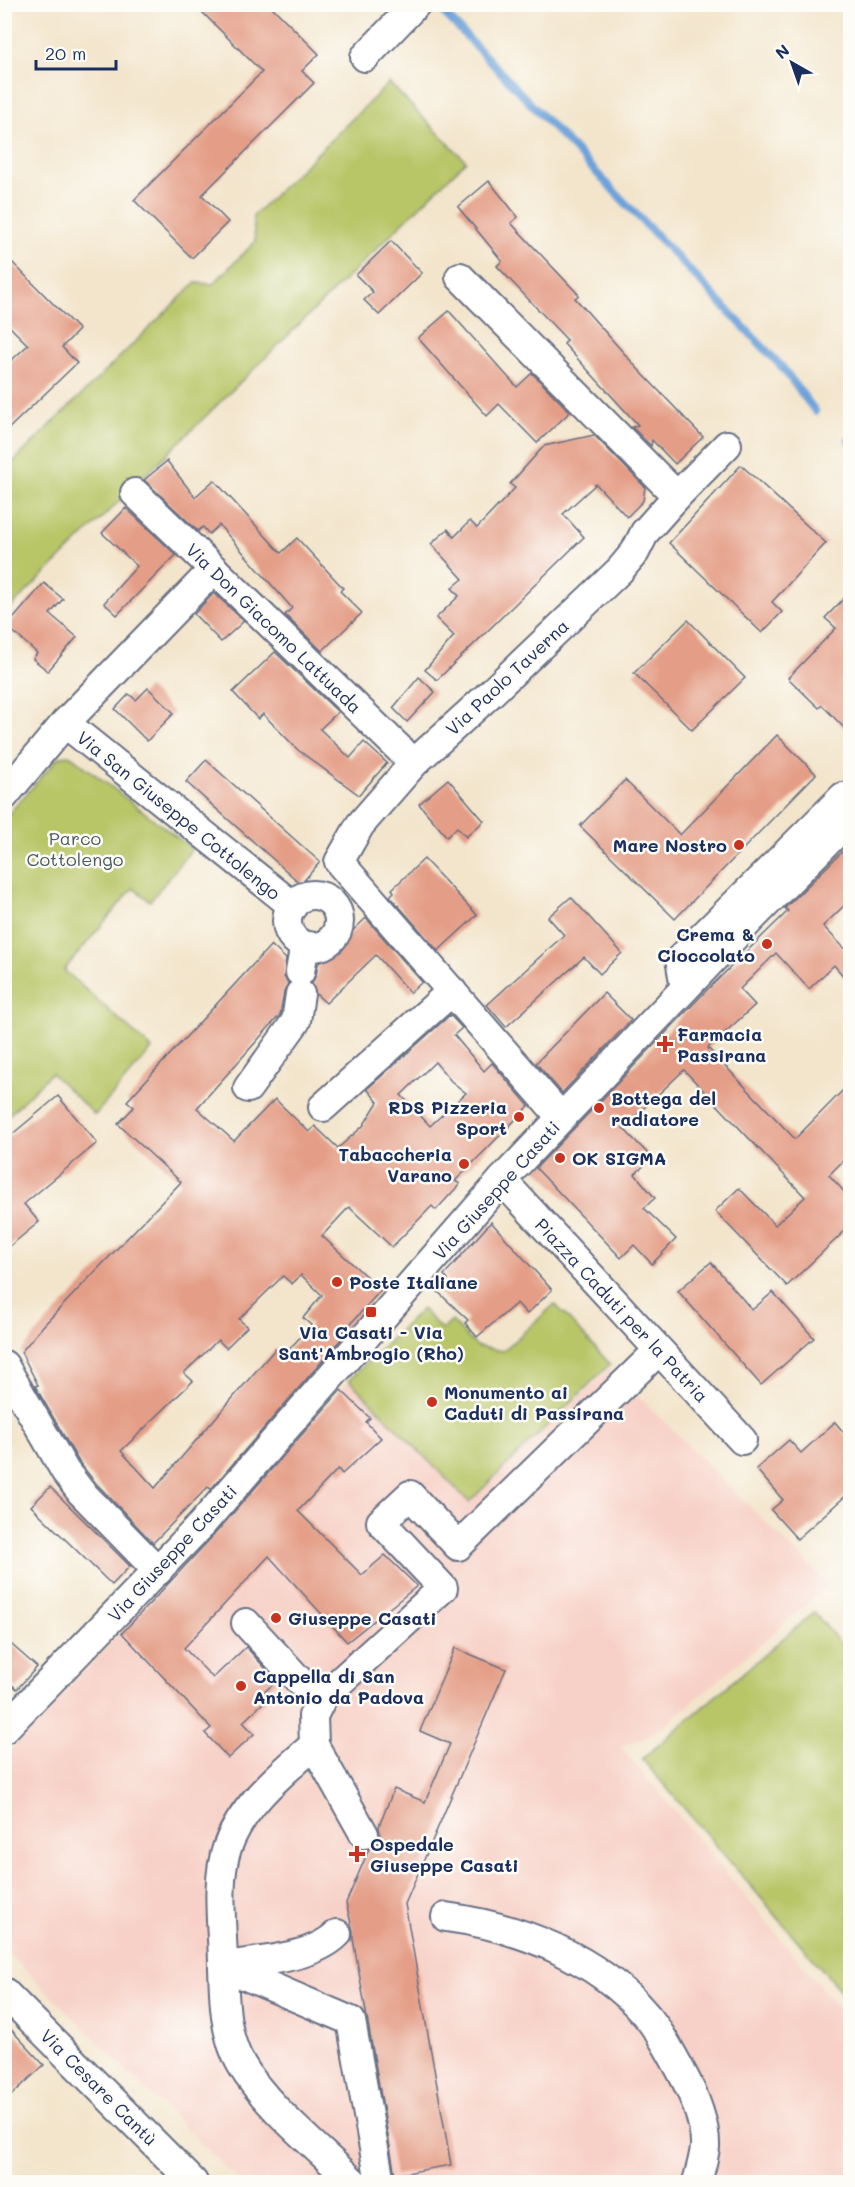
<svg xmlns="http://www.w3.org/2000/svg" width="855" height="2187" viewBox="0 0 855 2187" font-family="Mali,sans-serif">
	<rect width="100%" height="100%" fill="#fdfcf7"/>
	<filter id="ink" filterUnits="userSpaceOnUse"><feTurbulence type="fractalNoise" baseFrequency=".0167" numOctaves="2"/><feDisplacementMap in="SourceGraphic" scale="12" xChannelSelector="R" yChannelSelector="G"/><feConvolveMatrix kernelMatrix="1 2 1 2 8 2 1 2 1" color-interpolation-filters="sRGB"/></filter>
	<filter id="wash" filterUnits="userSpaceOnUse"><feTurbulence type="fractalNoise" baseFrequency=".008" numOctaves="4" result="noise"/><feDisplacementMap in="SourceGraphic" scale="24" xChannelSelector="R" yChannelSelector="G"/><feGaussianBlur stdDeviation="1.35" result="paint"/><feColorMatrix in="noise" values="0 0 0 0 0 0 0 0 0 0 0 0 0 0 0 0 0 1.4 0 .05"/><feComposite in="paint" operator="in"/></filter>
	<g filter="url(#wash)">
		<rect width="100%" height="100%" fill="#f3e5cc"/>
		<polygon fill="#f7d1c7" points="610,1368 829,1585 661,1729 621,1747 850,2022 850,2182 240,2182 5,1950 4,1758 349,1380 469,1502"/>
		<g fill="#b8c668" stroke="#6a7a63" stroke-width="1.5">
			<polygon points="389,83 466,161 5,613 5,470 195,283 213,284 255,242 253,216"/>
			<polygon points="67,755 71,756 192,849 150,901 133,888 64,970 152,1049 95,1115 51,1073 5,1119 5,818 58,758"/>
			<polygon points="555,1304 610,1364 469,1502 349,1380 422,1309 442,1330 452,1321 476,1346 503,1351"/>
			<polygon points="814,1612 850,1655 850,2002 642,1759"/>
		</g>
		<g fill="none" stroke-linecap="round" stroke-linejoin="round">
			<g stroke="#6da2d9" stroke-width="8">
				<polyline points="445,14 782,367 815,411"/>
				<polyline points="849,440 850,442"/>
			</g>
		</g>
		<g id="blocks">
			<g fill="#e49d86" fill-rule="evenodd">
				<polygon points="194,4 269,4 319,54 302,71 314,83 202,195 228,222 192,258 134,200 262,72"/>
				<polygon points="489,181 518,217 511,223 579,295 575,298 638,369 703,437 675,464 652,440 651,446 632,427 638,425 564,344 567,340 497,266 502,261 458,207"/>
				<polygon points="391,241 422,273 379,315 364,300 373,292 356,275"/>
				<polygon points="4,254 79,330 62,347 77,363 4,433 4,367 28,345 4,321"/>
				<polygon points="449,311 517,387 532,373 570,412 537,443 499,404 487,416 418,338"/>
				<polygon points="594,435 645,487 643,501 627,517 596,484 563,514 584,537 437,680 425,670 454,636 436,618 459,596 452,588 463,579 431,544 448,529 454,537 470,521 477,528 515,488 510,484 544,446"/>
				<polygon points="167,461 195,497 214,480 281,553 297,538 343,588 340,591 362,613 322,651 285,615 292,608 219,525 209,534 203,527 198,531 144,480"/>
				<polygon points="741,465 826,543 772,602 782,612 762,633 669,543"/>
				<polygon points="126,508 176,555 117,615 104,603 137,566 102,533"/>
				<polygon points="44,583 63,599 50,614 77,637 48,671 33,659 37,653 7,626"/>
				<polygon points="850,592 850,734 822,705 819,708 788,678 836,628 825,618"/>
				<polygon points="214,593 244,621 221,642 194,614"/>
				<polygon points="688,620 745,678 692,730 634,673"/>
				<polygon points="275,652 338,712 320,729 350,758 364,742 387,763 359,795 298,750 263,714 258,719 233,692"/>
				<polygon points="419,677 435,692 407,722 393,708"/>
				<polygon points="148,688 174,713 147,741 115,709 129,694 136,700"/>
				<polygon points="777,735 816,774 675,919 580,826 625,780 680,835"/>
				<polygon points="206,760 320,862 301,884 186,782"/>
				<polygon points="448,779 484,821 466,837 457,827 447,837 419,804"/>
				<polygon points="850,844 850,900 823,926 850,954 850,984 834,965 809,989 776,953 740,989 755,1005 708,1048 795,1139 850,1083 850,1154 829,1175 850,1198 850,1226 787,1286 715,1211 739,1188 775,1225 805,1197 684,1070 623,1128 652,1158 635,1174 655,1198 644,1208 676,1239 652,1264 634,1245 621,1258 536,1168 704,993 788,911 785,908"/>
				<polygon points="424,859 477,915 438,951 390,896 394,892 392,889"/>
				<polygon points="571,897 622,953 600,974 584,957 506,1027 487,1005 564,935 548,917"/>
				<polygon points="366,918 422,982 410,993 376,955 326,1003 316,994 312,983 316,975 318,964"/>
				<path d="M271,945l15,14 -2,18 4,6 -4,9 -4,23 -83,93 37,33 41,-42 34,33 6,-6 23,22 25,-22 15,-24 -11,-13 83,-74 12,13 -8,7 30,36 8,-8 37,43 -74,75 5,3 -24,26 -4,-4 -40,41 -43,-40 -27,29 59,54 -38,42 6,-2 -138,159 -3,-2 -55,56 -59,-62 -15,-19 -44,-76 3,-1 -17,-33 22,-26 138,-144 -63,-58 16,-17 -7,-6zM435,1062l16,19 15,12 -36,33 -29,-31zM301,1275l21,20 -19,23 8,7 -27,30 -9,-6 -120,139 -34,-37 72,-70 -9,-8 34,-33 8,8 21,-21 -8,-8 44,-43 9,8z"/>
				<polygon points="604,993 631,1020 562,1093 536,1063"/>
				<polygon points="58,1096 97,1143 24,1204 39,1222 4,1251 4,1141"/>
				<polygon points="491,1222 552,1290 527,1314 517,1303 477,1337 465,1323 468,1320 437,1291 448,1280 444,1275"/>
				<polygon points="711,1262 752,1310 773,1292 814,1338 761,1385 678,1291"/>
				<polygon points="341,1390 370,1418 366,1422 381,1438 342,1474 338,1469 298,1511 362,1575 385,1555 417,1586 347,1642 269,1556 184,1648 213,1678 246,1647 277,1681 263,1693 267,1699 243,1722 254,1734 228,1758 205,1733 211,1728 122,1633 213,1536"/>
				<polygon points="835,1422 850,1440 850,1492 797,1539 771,1510 783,1500 756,1469 789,1440 801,1453"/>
				<polygon points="50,1487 130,1566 112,1585 31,1506"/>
				<polygon points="4,1638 37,1667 17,1689 4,1678"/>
				<polygon points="455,1648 506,1669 405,1904 451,2165 395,2175 353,1939 353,1931 346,1903 369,1849 378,1842 380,1834 379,1826 394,1789 425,1802 450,1744 420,1731"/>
				<polygon points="4,2022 44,2065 4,2102"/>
			</g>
		</g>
	</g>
	<g filter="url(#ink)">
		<use href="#blocks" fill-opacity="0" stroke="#676f84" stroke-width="1.5"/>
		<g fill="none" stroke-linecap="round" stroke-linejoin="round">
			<g stroke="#676f84" stroke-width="32">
				<g id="minor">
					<polyline points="365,57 416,4"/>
					<polyline points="460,277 677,496"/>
					<polyline points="135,493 414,763"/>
					<polyline points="65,723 293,906"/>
					<polyline points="4,796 65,723 214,569"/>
					<circle cx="313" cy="921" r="26"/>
					<polyline points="300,972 303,955 309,946"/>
					<polyline points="685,988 680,959 843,797 850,797"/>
					<polyline points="248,1088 296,1021 300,994"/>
					<polyline points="323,1107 452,991"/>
					<polyline points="561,1117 339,862 360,825 414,763 491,693 620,570 635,552 645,532 677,496 727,445"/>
					<polyline points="502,1180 742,1440"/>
					<polyline points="4,1365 65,1471 81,1492 158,1571"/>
					<polyline points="246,1623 319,1702"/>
					<polyline points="4,1729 201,1525 502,1180 753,917 850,819"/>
					<polyline points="314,1745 364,1834"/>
					<path d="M446,1917c73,10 151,40 200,98 14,16 24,36 34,54 12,22 26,52 25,78 -1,11 -5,24 -8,35"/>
					<polyline points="223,1966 351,2021 380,2182"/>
					<path d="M223,1966c34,-5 89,-7 114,-32"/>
					<polyline points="4,1992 193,2182"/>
					<path d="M353,2182c-36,-35 -87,-75 -112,-118 -17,-29 -17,-66 -18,-98 0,-36 -8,-83 4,-118 15,-43 54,-74 87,-103l-1,-29 9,-18 121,-110 -62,-66 29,-27 48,51 200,-195"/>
				</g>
			</g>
			<use href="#minor" stroke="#fff" stroke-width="28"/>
		</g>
	</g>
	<g fill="#c8321e" stroke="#fdfcf7" stroke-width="2">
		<circle cx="739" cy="845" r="6"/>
		<circle cx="767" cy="944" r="6"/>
		<path d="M662 1035h6v6h6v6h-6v6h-6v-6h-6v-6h6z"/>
		<circle cx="599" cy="1108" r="6"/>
		<circle cx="519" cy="1117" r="6"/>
		<circle cx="560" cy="1158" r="6"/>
		<circle cx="464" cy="1164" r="6"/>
		<circle cx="337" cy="1282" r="6"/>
		<rect x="365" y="1306" width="12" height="12" rx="3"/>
		<circle cx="432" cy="1402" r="6"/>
		<circle cx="276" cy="1618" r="6"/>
		<circle cx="241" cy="1686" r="6"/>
		<path d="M354 1845h6v6h6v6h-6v6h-6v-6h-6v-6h6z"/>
	</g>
	<g text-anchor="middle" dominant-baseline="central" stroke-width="5" stroke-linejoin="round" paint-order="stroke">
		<g font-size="18" fill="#1b2f5e" stroke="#fdfcf7">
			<text transform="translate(274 628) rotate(44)">Via Don Giacomo Lattuada</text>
			<text transform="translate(507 677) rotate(-43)">Via Paolo Taverna</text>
			<text transform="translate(179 815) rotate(39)">Via San Giuseppe Cottolengo</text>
			<text transform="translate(496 1190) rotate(-48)">Via Giuseppe Casati</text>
			<text transform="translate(622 1310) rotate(47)">Piazza Caduti per la Patria</text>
			<text transform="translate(172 1553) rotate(-47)">Via Giuseppe Casati</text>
			<text transform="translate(99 2087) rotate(45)">Via Cesare Cantù</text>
		</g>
		<g font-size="18" fill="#4a5c61" stroke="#fdfcf7">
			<text x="75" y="838">Parco<tspan x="75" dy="21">Cottolengo</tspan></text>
		</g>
		<g font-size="18" font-weight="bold" fill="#1b2f5e" stroke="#fdfcf7" text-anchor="start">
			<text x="727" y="845" text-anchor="end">Mare Nostro</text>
			<text x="755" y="934" text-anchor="end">Crema &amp;<tspan x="755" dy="21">Cioccolato</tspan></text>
			<text x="677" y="1034">Farmacia<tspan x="677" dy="21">Passirana</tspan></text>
			<text x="611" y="1098">Bottega del<tspan x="611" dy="21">radiatore</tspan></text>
			<text x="507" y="1107" text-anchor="end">RDS Pizzeria<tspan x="507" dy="21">Sport</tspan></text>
			<text x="452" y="1154" text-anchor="end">Tabaccheria<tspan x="452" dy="21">Varano</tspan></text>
			<text x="572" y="1158">OK SIGMA</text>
			<text x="349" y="1282">Poste Italiane</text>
			<text x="371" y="1332" text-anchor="middle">Via Casati - Via<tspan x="371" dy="21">Sant'Ambrogio (Rho)</tspan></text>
			<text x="444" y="1392">Monumento ai<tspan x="444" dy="21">Caduti di Passirana</tspan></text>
			<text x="288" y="1618">Giuseppe Casati</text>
			<text x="253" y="1676">Cappella di San<tspan x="253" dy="21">Antonio da Padova</tspan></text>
			<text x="370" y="1844">Ospedale<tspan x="370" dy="21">Giuseppe Casati</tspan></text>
		</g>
	</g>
	<rect width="855" height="2187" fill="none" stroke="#fdfcf7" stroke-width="24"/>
	<g transform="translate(792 63) rotate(320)" stroke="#fdfcf7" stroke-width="4.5" paint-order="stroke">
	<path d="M0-4.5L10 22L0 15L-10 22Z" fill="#1b2f5e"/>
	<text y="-9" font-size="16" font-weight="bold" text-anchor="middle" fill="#1b2f5e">N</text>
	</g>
	<path d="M36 60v9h80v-9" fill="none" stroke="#1b2f5e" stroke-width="3"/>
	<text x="45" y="60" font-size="18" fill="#1b2f5e" stroke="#fdfcf7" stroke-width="4.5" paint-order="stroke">20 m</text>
</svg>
